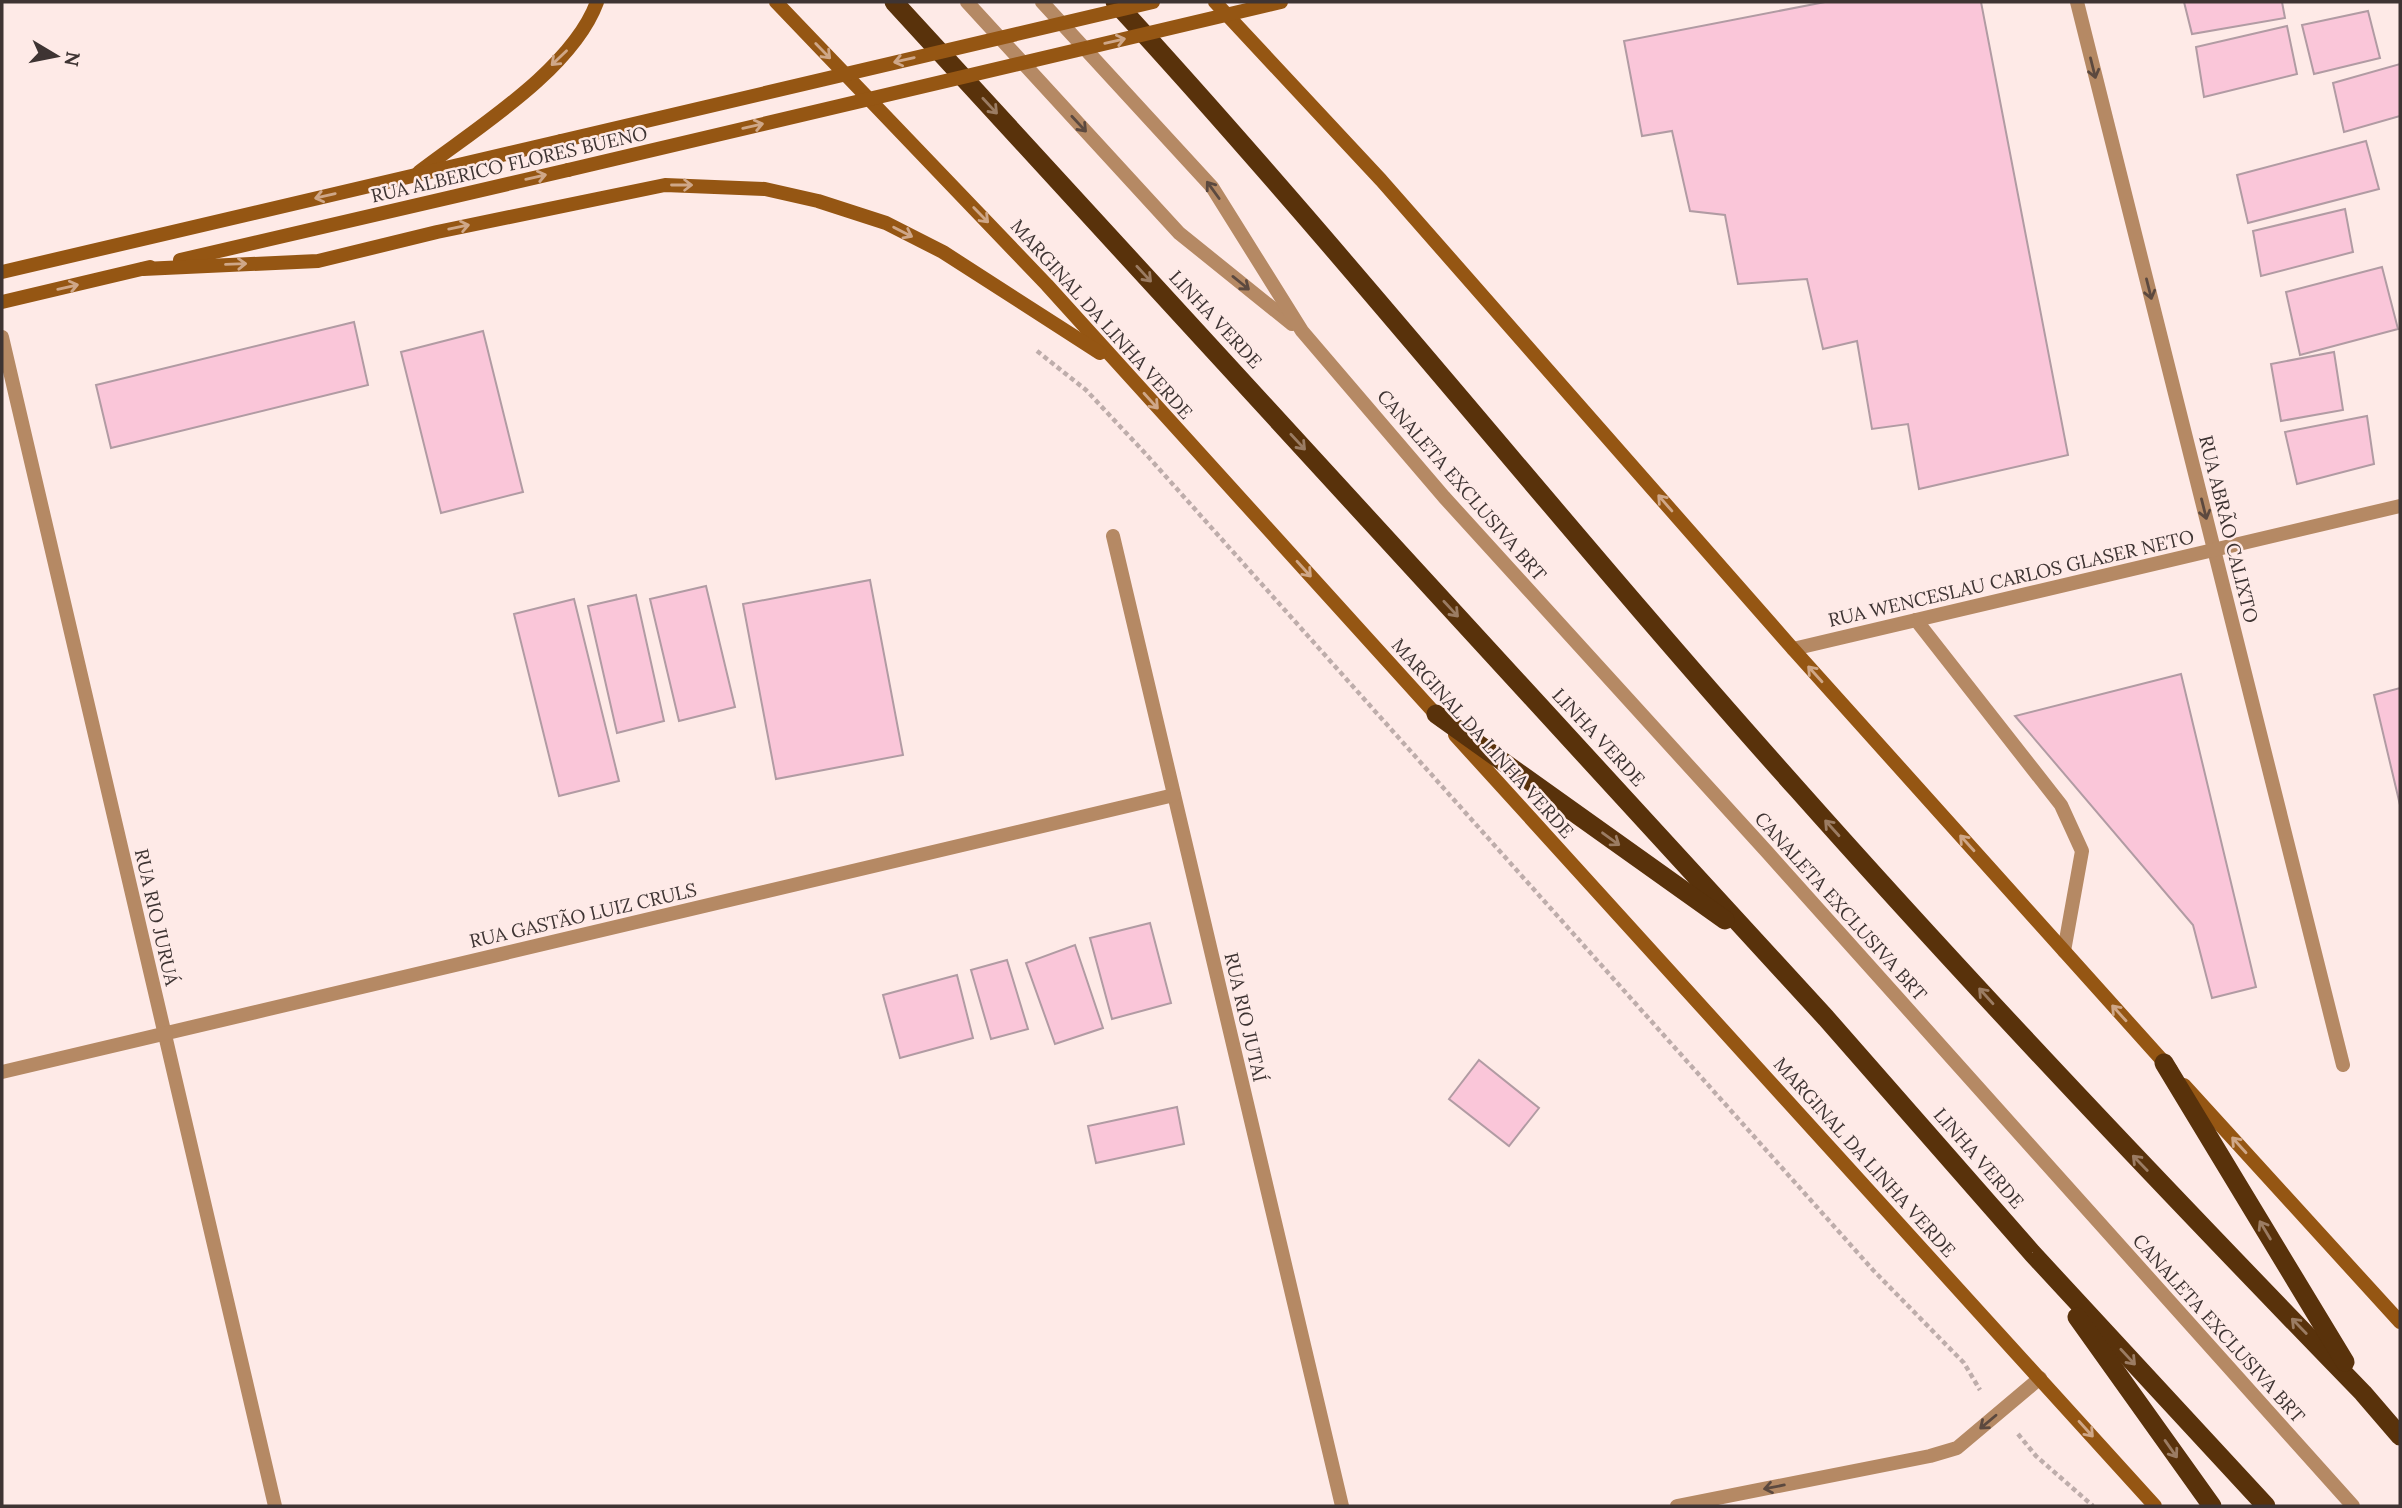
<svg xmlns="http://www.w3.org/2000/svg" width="2402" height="1508" viewBox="0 0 2402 1508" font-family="Lora,serif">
	<rect width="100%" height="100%" fill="#feeae7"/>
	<g fill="#fac6d9" stroke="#b19ba3" stroke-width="2">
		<polygon points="1825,2 1981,2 2068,455 1919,489 1908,424 1872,429 1857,341 1823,349 1807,279 1738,284 1725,215 1690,211 1672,131 1642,136 1624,41"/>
		<polygon points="2184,2 2282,2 2285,18 2192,34"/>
		<polygon points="2368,11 2380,58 2314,74 2302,25"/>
		<polygon points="2287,26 2297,74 2204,97 2196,47"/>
		<polygon points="2400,64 2400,116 2344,132 2333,83"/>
		<polygon points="2366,141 2379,189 2248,223 2237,175"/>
		<polygon points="2345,209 2353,252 2261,276 2253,231"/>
		<polygon points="2382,267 2398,329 2300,355 2286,292"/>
		<polygon points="354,322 368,385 111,448 96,385"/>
		<polygon points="483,331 523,492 441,513 401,352"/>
		<polygon points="2334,352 2343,410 2281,421 2271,364"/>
		<polygon points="2367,416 2374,464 2297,484 2285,432"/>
		<polygon points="870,580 903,755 776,779 743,604"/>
		<polygon points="706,586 735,707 679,721 650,599"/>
		<polygon points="636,595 664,721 617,733 588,606"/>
		<polygon points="574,599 619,781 559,796 514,614"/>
		<polygon points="2181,674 2256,987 2212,998 2193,925 2015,716"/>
		<polygon points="2400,688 2400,805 2374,695"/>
		<polygon points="1150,923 1171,1003 1112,1019 1090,938"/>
		<polygon points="1075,945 1103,1028 1055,1044 1026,963"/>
		<polygon points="1007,960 1028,1029 991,1039 971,970"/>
		<polygon points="957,975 973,1038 900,1058 883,995"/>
		<polygon points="1479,1060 1539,1108 1509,1146 1449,1099"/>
		<polygon points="1177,1107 1184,1144 1096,1163 1088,1126"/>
	</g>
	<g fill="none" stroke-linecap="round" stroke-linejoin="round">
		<g stroke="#beadab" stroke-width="4.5" stroke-dasharray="5 3.5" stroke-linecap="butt">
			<polyline points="1037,351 1086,390 1144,452 1873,1270 1964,1363 1980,1390"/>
			<polyline points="2018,1434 2036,1456 2093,1506"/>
		</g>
		<g stroke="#b58964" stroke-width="14">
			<polyline points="967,2 1179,233 1292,324"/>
			<polyline points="1042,2 1212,187 1302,331 1444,497 1768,853 2353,1506"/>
			<polyline points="1916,620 2061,805 2082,851 2064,951"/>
		</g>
		<g stroke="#b58964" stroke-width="14">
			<polyline points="2077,2 2343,1065"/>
			<polyline points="2,337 275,1506"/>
			<polyline points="1113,536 1342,1506"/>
			<polyline points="1793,649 2400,506"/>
			<polyline points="2,1072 1174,795"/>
			<polyline points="1677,1506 1930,1456 1957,1448 2040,1378"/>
		</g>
		<g stroke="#955613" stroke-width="14">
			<polyline points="776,2 1047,285 1441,720"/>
			<polyline points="1215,2 1381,180 1793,649 2171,1070"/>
			<path d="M419,172c56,-43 153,-102 178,-170"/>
			<polyline points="180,260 568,170"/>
			<polyline points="143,269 318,261 437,232 665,185 765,189 818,201 886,223 943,252 1100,353"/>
			<polyline points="2,272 561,141"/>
			<polyline points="2,302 150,267"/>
			<polyline points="1455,735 2155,1506"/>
			<polyline points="2184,1085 2400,1322"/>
		</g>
		<g stroke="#59320b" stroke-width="19">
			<polyline points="894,2 1826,1018 2032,1253 2266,1506"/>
			<path d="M1115,2c235,256 451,529 683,788 183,206 373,405 565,603l37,43"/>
			<polyline points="1436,714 1725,920"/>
			<polyline points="2164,1063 2345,1362"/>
			<polyline points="2077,1317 2212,1506"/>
		</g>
		<g stroke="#955613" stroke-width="14">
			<polyline points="561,141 1153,2"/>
			<polyline points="568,170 1281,2"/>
		</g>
	</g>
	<defs><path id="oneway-shaft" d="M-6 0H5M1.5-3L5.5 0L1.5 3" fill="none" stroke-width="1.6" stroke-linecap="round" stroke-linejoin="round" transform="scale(1.75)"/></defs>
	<g stroke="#cfa788">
		<use href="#oneway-shaft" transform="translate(1115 41) rotate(-13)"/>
		<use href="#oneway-shaft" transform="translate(823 51) rotate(46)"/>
		<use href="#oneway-shaft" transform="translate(559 58) rotate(136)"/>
		<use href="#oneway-shaft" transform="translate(904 60) rotate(167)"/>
		<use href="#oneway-shaft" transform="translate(753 126) rotate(-13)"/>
		<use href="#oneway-shaft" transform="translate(536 177) rotate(-13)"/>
		<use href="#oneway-shaft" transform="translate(682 185)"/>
		<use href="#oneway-shaft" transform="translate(325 196) rotate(167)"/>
		<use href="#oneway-shaft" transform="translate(981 215) rotate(46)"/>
		<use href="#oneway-shaft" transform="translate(459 227) rotate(-12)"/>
		<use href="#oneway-shaft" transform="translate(903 232) rotate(27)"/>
		<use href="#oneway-shaft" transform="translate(236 264) rotate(-2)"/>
		<use href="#oneway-shaft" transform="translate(68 287) rotate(-13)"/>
		<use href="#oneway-shaft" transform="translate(1151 401) rotate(48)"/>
		<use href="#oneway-shaft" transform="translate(1665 503) rotate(-131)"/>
		<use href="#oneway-shaft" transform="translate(1304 569) rotate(48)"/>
		<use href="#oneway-shaft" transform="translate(1815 674) rotate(-132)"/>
		<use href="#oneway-shaft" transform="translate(1967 843) rotate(-132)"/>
		<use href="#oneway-shaft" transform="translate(2119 1013) rotate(-132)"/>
		<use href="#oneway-shaft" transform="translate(2239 1145) rotate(-132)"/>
		<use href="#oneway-shaft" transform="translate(2086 1429) rotate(48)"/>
	</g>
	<g stroke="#5c493f">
		<use href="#oneway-shaft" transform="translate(2093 68) rotate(76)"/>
		<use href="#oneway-shaft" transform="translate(1079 124) rotate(47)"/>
		<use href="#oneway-shaft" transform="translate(1213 190) rotate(-126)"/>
		<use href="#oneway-shaft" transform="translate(1241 283) rotate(39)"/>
		<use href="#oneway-shaft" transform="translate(2149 289) rotate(76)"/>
		<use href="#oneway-shaft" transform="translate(2204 509) rotate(76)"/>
		<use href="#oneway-shaft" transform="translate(1988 1422) rotate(140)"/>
		<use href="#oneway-shaft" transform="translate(1774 1487) rotate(169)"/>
	</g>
	<g stroke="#9b7c63">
		<use href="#oneway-shaft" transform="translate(990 106) rotate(47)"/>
		<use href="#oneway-shaft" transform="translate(1144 274) rotate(47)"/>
		<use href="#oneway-shaft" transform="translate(1298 442) rotate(47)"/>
		<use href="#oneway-shaft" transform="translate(1451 609) rotate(47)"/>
		<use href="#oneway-shaft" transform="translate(1832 828) rotate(-132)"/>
		<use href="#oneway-shaft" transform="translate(1611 839) rotate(36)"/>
		<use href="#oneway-shaft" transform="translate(1986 996) rotate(-132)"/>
		<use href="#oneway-shaft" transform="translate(2140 1163) rotate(-134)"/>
		<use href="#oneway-shaft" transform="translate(2265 1230) rotate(-121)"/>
		<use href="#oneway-shaft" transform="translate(2299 1326) rotate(-134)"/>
		<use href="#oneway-shaft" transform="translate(2128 1357) rotate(47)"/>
		<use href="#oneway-shaft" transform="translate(2171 1449) rotate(55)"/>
	</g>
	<g text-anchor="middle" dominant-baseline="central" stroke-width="5" stroke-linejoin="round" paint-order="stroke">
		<g font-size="19" fill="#3e3433" stroke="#feeae7">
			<text transform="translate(509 164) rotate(-13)">RUA ALBERICO FLORES BUENO</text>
			<text transform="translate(1102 319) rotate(48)">MARGINAL DA LINHA VERDE</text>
			<text transform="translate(1216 319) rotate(47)">LINHA VERDE</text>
			<text transform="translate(1462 485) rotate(49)">CANALETA EXCLUSIVA BRT</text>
			<text transform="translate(2229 529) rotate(76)">RUA ABRÃO CALIXTO</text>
			<text transform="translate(2011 578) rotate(-13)">RUA WENCESLAU CARLOS GLASER NETO</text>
			<text transform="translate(1599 737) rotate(47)">LINHA VERDE</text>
			<text transform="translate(1483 738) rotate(48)">MARGINAL DA LINHA VERDE</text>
			<text transform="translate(1841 906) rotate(48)">CANALETA EXCLUSIVA BRT</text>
			<text transform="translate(583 915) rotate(-13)">RUA GASTÃO LUIZ CRULS</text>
			<text transform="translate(157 917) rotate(77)">RUA RIO JURUÁ</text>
			<text transform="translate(1246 1017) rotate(77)">RUA RIO JUTAÍ</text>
			<text transform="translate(1865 1157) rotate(48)">MARGINAL DA LINHA VERDE</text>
			<text transform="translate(1979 1158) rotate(49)">LINHA VERDE</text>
			<text transform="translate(2219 1328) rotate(48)">CANALETA EXCLUSIVA BRT</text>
		</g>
	</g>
	<rect width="2402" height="1508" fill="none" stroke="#3e3433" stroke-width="7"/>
	<g transform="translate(56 56) rotate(100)" stroke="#feeae7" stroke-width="5" paint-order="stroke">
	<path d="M0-5L12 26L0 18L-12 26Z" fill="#3e3433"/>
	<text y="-10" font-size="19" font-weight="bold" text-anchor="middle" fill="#3e3433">N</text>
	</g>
</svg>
